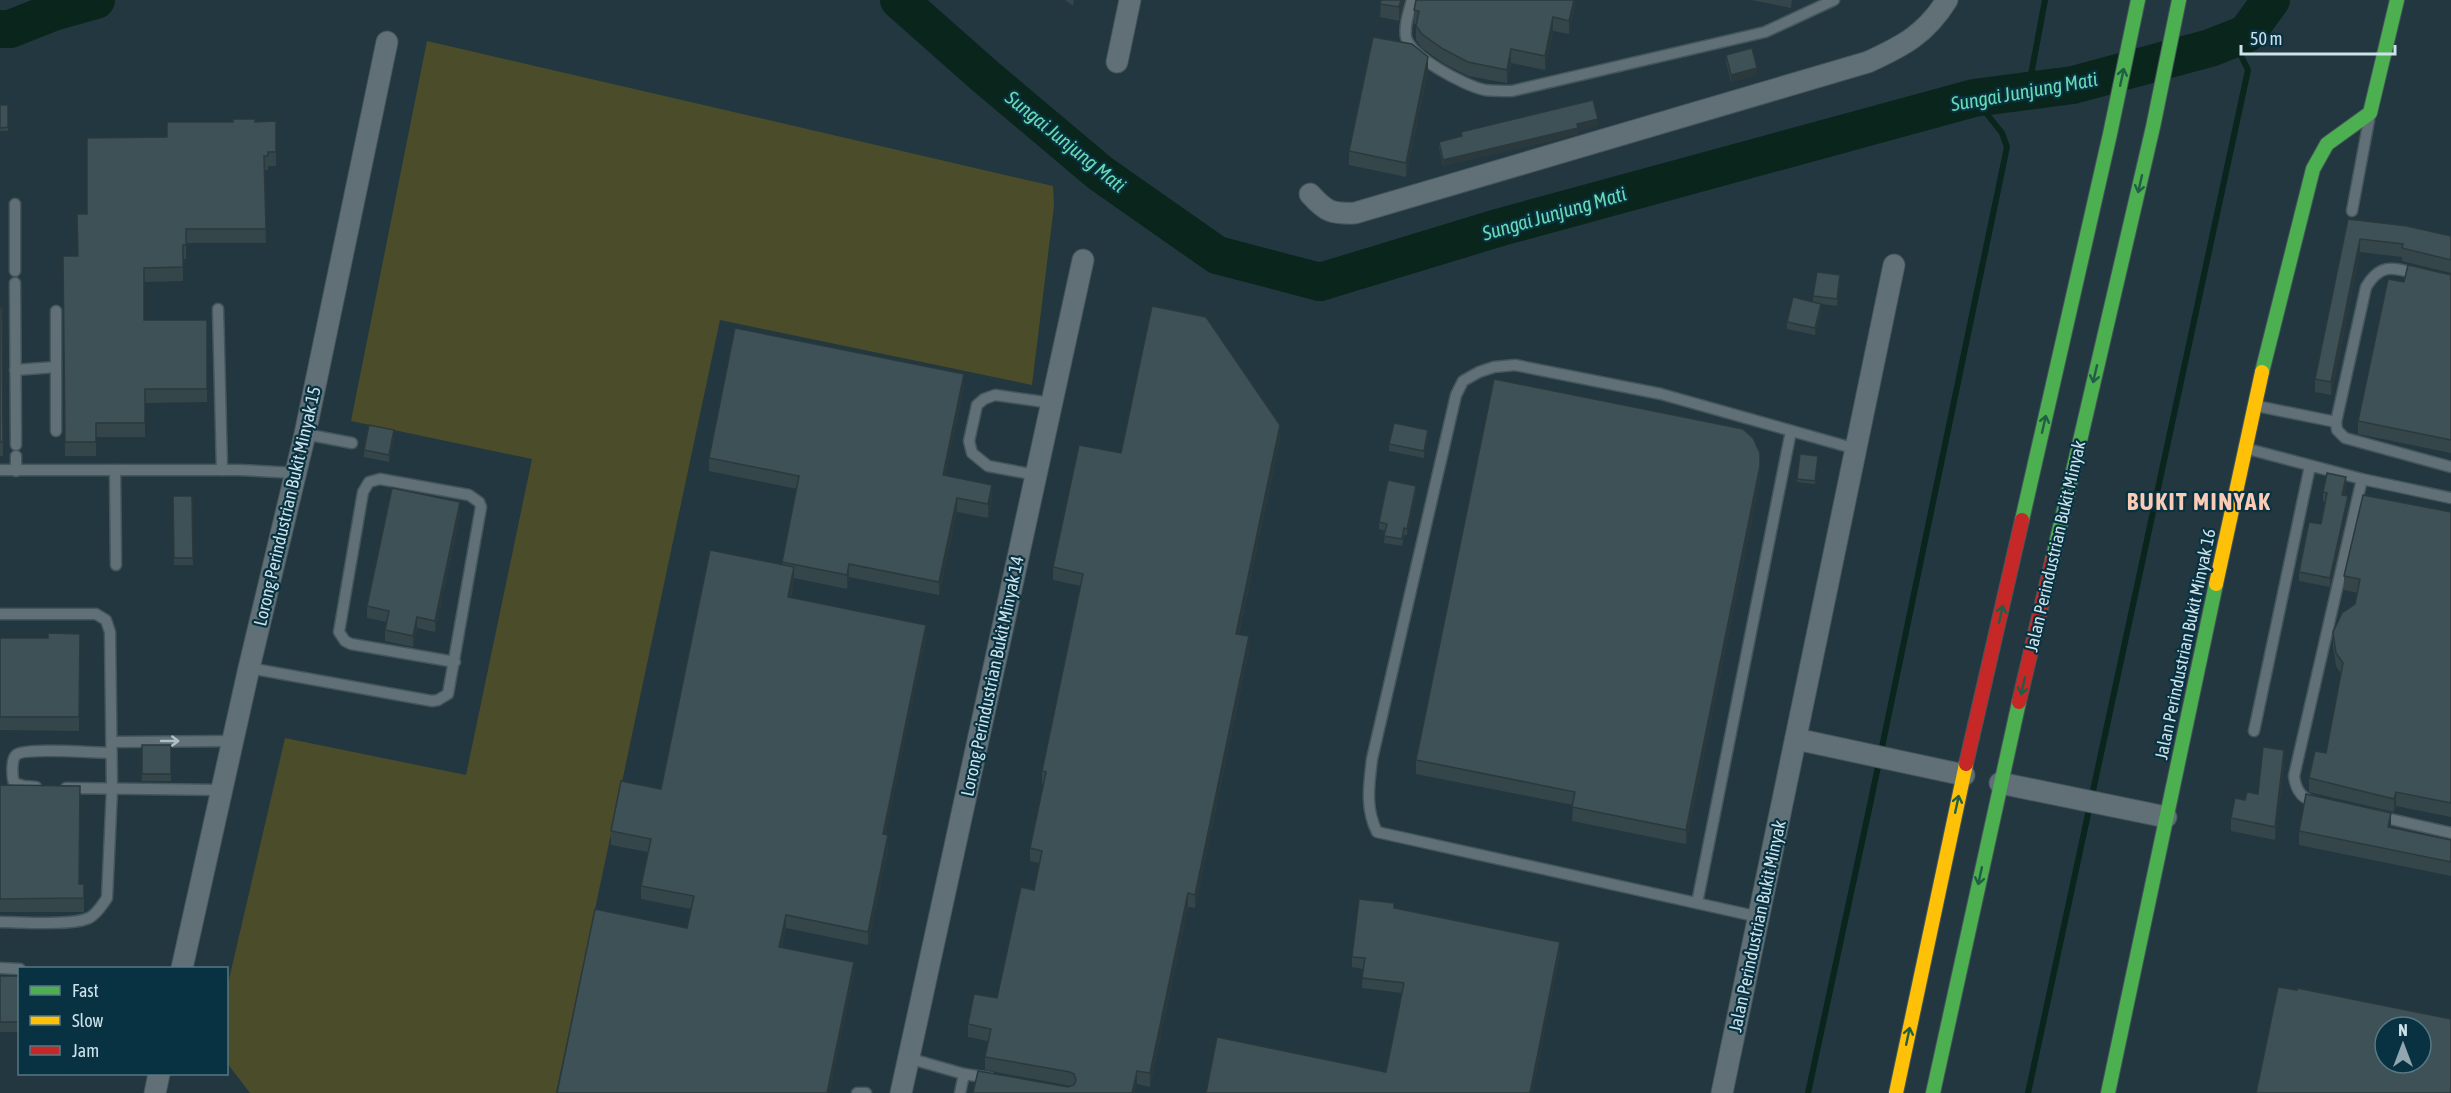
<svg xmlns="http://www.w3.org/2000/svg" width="2451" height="1093" viewBox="0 0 2451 1093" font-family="'Asap Condensed',sans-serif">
	<rect width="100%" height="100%" fill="#22373f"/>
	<polygon fill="#4b4c29" points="427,41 1053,186 1054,206 1032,385 720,320 556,1093 250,1093 227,1063 227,988 285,738 466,775 532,459 351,421"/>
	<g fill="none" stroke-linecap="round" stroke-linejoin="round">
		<g stroke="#0a251c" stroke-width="6">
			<polyline points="2028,91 2045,0"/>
			<polyline points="1808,1093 1871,800 2007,147 2002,133 1974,98"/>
			<polyline points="2028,1093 2248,70 2233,39"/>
		</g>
		<g stroke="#0a251c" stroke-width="38">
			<polyline points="899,0 986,77 1100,173 1217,255 1320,282 1501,227 1974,98 2073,85 2210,48 2246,34 2271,0"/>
			<polyline points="0,29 10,29 53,12 96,0"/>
		</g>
		<g stroke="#44555b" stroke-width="13">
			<g id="lane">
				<path d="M1412,0c-3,11 -8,25 -6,37 4,20 59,49 79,53 8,1 19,1 27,1l253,-59 69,-32"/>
				<polyline points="15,204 15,271"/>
				<polyline points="2352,211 2369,120"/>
				<polyline points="15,283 16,445"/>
				<polyline points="218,309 222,470"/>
				<polyline points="56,311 56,431"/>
				<polyline points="15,370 56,367"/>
				<path d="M2257,406l79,16 30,-135c15,-25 28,-19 52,-13"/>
				<polyline points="2336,422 2337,430 2345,438 2451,467"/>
				<polyline points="305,434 352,443"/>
				<polyline points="2248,449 2362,479 2451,498"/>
				<polyline points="16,456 16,471"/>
				<polyline points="0,470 240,470 296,473"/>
				<polyline points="115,470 116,565"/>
				<polyline points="1036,475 988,466 972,453 969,441 977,405 984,399 995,395 1052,403"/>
				<path d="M0,614h96l10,6 4,12 2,157 -5,109c-5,7 -10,16 -18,20 -17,8 -68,4 -89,4"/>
				<polyline points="249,668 432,701 438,700 448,694 481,507 479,502 469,495 380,479 369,482 363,492 339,632 345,641 351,644 455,662"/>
				<polyline points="2254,731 2310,466"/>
				<polyline points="112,742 233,741"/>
				<path d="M36,787l-12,-1 -10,-3c-2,-6 -3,-23 2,-28 9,-8 80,-2 95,-2"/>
				<polyline points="66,788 222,790"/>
				<path d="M2318,803c-15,-3 -22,-11 -24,-27l68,-297"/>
				<polyline points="2377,816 2451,833"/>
				<polyline points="1697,903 1791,431"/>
				<path d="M1759,917l-382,-85c-12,-24 -8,-47 -5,-73l84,-364 7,-14 16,-9 15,-5 21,-2 146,29 195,55"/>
				<polyline points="0,968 20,969"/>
				<polyline points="908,1058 964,1074 960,1093"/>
				<polyline points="964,1074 990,1078"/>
				<polyline points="857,1093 866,1093"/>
			</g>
		</g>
		<g stroke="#44555b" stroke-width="23">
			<g id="street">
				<polyline points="1117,62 1130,0"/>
				<path d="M1310,194c16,18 22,20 45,19l513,-151c35,-16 58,-28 79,-62"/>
				<polyline points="1796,739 1964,775"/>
				<polyline points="2000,783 2166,817"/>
				<polyline points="182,968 249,668 305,434 387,42"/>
				<polyline points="155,1093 159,1074"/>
				<polyline points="901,1093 1083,260"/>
				<polyline points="1722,1093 1894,265"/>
			</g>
		</g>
		<g stroke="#44555b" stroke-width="16">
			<g id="fast">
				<polyline points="2262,372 2313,169 2327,144 2370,113 2397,0"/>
				<polyline points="2022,520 2110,134 2138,0"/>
				<polyline points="2052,561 2153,127 2179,0"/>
				<polyline points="1933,1093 2019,702"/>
				<polyline points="2108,1093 2216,584"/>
			</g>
		</g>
		<g stroke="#44555b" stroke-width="16">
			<g id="slow">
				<polyline points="2216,584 2262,372"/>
				<polyline points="1896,1093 1966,764"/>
			</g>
		</g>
		<g stroke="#44555b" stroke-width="16">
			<g id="jam">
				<polyline points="2019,702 2052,561"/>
				<polyline points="1966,764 2022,520"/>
			</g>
		</g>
		<use href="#lane" stroke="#617076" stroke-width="10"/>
		<use href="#street" stroke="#617076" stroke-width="21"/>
		<use href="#fast" stroke="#4caf50" stroke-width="14"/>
		<use href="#slow" stroke="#ffc107" stroke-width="14"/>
		<use href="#jam" stroke="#c62828" stroke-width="14"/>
	</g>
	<g fill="#35464a">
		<polygon points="1065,0 1074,0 1073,6"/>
		<polygon points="1381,0 1404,0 1399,21 1380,17"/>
		<polygon points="1575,0 1575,6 1569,34 1553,31 1545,70 1511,63 1507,83 1468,76 1443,63 1422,48 1416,40 1416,24 1414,24 1414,10"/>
		<polygon points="1751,0 1792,0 1791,8"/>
		<polygon points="1726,55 1757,75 1731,82 1726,62"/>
		<polygon points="1428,71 1406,177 1349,165 1349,151"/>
		<rect x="0" y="105" width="8" height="26"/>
		<polygon points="276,121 276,166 268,166 268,170 264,170 266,243 186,243 186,259 183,259 183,281 144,282 144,320 207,320 207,402 145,403 145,437 96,437 96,456 65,456 63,256 78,256 87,214 167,137 255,122"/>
		<polygon points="1598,125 1578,130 1578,134 1443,166 1439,148 1439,142 1461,136 1461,132"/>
		<polygon points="2348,219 2451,236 2451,273 2402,261 2402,257 2360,252 2331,395 2315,392 2315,379"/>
		<polygon points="2450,275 2451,275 2451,453 2358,434 2358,421 2404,282"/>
		<polygon points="1840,282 1837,306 1821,304 1821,311 1815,335 1787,329 1787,322 1813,302 1813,296"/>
		<polygon points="0,307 2,307 3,456 0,456"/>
		<polygon points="964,387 945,475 992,499 988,518 957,512 939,595 849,577 847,589 794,578 791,597 926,638 885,835 888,849 868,945 786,928 782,947 854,976 687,928 691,909 641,899 641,886 648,852 611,845 611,831 661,789 782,564 797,489 709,471 709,458"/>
		<polygon points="394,437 389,462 364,457 364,450"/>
		<polygon points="1428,437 1424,458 1389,451 1389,444"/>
		<polygon points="1280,439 1239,634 1249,650 1195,908 1188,907 1150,1087 1137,1084 1068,1087 1071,1086 985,1070 985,1057 988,1041 968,1037 968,1024 997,998 1034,890 1039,863 1030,861 1030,848 1043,785 1042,784 1042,771 1081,586 1053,580 1053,567 1121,453"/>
		<polygon points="1818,460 1815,484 1797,482 1797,479"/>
		<polygon points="1760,479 1686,844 1572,821 1573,805 1416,774 1416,760"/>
		<polygon points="2346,487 2344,495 2348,506 2330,587 2299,581 2299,572 2321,524 2325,502 2323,501 2323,492"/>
		<polygon points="1416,493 1407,535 1404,535 1402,546 1384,543 1385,531 1379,529 1379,522"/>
		<polygon points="173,496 192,496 193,565 174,565"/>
		<polygon points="2451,512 2451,817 2396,806 2394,812 2309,792 2309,778 2326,753 2341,674 2336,666 2333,646 2333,632 2355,604 2358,593 2344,590 2344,576"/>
		<polygon points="460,514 435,632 417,628 413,647 385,641 385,630 387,622 367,618 367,606"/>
		<polygon points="80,634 79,731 0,730 0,638 48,638"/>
		<rect x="142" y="745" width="29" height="36"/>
		<polygon points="2284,763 2275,840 2231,831 2231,818 2245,800 2258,794"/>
		<polygon points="0,785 79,884 84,884 84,912 0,912"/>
		<polygon points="2391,828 2451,840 2451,876 2299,845 2299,831"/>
		<polygon points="1394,908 1560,952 1532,1093 1206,1093 1386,1072 1402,993 1362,988 1363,969 1352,967 1352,957"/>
		<rect x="0" y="976" width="20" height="56"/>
	</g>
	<g fill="#2b393c">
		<polygon points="1401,0 1404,0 1399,21 1399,7"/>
		<polygon points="1574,0 1575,0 1575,6 1569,34 1569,21"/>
		<polygon points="1553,17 1553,31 1545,70 1545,56"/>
		<polygon points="1511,49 1511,63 1507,83 1507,70"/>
		<polygon points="1428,57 1428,71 1406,177 1406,163"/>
		<polygon points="1757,68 1757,75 1731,82 1731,75"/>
		<polygon points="1598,119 1598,125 1578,130 1578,134 1443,166 1443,160"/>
		<polygon points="2360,239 2360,252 2331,395 2331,382"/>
		<polygon points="1840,275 1840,282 1837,306 1837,299"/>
		<polygon points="1821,304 1821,311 1815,335 1815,328"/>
		<polygon points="964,374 964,387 943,488 943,475"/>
		<polygon points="1280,425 1280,439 1236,647 1236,634"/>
		<polygon points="394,430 394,437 389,462 389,455"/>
		<polygon points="1428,430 1428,437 1424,458 1424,451"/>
		<polygon points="1760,466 1760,479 1686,844 1686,830"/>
		<polygon points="2346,477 2346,487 2342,504 2342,495"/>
		<polygon points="992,485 992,499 988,518 988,504"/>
		<polygon points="1416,486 1416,493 1407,535 1407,529"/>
		<polygon points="2348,496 2348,506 2330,587 2330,578"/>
		<polygon points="957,498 957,512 939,595 939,582"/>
		<polygon points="460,502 460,514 435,632 435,621"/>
		<polygon points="849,564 849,577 847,589 847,575"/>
		<polygon points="794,567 794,580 788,610 788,597"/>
		<polygon points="417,617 417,628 413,647 413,636"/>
		<polygon points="926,625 926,638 883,848 883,834"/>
		<polygon points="1249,636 1249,650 1195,908 1195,895"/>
		<polygon points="2284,750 2284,763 2275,840 2275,827"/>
		<polygon points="2396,792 2396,806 2394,812 2394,799"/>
		<polygon points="2391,813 2391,827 2388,841 2388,827"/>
		<polygon points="888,835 888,849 868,945 868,932"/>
		<polygon points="1188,893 1188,907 1150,1087 1150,1073"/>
		<polygon points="786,915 786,928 779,960 779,947"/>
		<polygon points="1560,942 1560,952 1532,1093 1530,1093"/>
		<polygon points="854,962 854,976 830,1093 827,1093"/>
		<polygon points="1137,1071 1137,1084 1135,1093 1132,1093"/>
	</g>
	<g fill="#3e5156" stroke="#2b393c" stroke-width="1.5" fill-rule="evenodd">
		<polygon points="1381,0 1401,0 1399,7 1380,4"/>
		<polygon points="1416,0 1574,0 1569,21 1553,17 1545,56 1511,49 1507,70 1468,62 1443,49 1422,34 1416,26 1419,11 1414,10"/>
		<polygon points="1373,37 1412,44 1428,57 1406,163 1349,151"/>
		<polygon points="1752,48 1757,68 1731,75 1726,55"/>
		<polygon points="1593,100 1598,119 1577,124 1578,128 1443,160 1439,142 1462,136 1461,132"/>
		<polygon points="0,105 8,105 8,127 0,128"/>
		<polygon points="233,119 255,119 255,122 276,121 276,152 268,152 268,156 264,156 266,229 186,229 186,245 183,245 183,267 144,268 144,320 207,320 207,389 145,389 145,423 96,423 96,442 65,442 63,256 78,256 77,214 87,214 87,138 167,137 167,122 233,122"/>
		<polygon points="2348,219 2407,226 2451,236 2451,260 2402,248 2403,244 2360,239 2331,382 2315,379"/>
		<polygon points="2408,265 2451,275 2451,440 2358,421 2388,279 2404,282"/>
		<polygon points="1817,272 1840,275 1837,299 1813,296"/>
		<polygon points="1793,297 1821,304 1815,328 1787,322"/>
		<polygon points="1152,306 1206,317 1280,425 1236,634 1249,636 1195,895 1188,893 1150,1073 1137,1071 1132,1093 973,1093 978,1071 1068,1087 1074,1085 1076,1080 1074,1074 1070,1072 985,1057 991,1029 968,1024 974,994 997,998 1021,887 1034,890 1042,851 1030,848 1046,772 1042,771 1083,574 1053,567 1079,445 1121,453"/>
		<polygon points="0,307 2,307 3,442 0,442"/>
		<polygon points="735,328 964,374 943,475 992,485 988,504 957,498 939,582 849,564 847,575 782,562 799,476 709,458"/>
		<polygon points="1494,379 1743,429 1753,438 1760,453 1760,466 1686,830 1572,807 1575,792 1416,760"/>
		<polygon points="1394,423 1428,430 1424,451 1389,444"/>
		<polygon points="369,425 394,430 389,455 364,450"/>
		<polygon points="1800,454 1818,456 1815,481 1797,479"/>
		<polygon points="2327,473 2346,477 2342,495 2348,496 2330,578 2299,572 2309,522 2321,524 2327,493 2323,492"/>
		<polygon points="1388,480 1416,486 1407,529 1404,528 1402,539 1384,536 1387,524 1379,522"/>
		<polygon points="392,488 460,502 435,621 417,617 413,636 385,630 389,611 367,606"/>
		<polygon points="2363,495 2451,512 2451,803 2396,792 2394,799 2309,778 2315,751 2326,753 2343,663 2336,653 2333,632 2342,613 2355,604 2360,579 2344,576"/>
		<polygon points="173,496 192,496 193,558 174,558"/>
		<polygon points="710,550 794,567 788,597 926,625 883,834 888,835 868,932 786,915 779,947 854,962 827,1093 557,1093 595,909 687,928 694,896 641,886 651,839 611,831 621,781 661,789"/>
		<polygon points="48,633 80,634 79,717 0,717 0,638 48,638"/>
		<rect x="142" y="745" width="29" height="29"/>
		<polygon points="2263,747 2284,750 2275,827 2231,818 2235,798 2245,800 2247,792 2258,794"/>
		<polygon points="0,785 80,786 79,884 84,884 84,898 0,899"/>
		<polygon points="2306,794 2391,813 2388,827 2451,840 2451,862 2299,831"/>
		<polygon points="1359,899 1394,903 1394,908 1560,942 1530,1093 1206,1093 1217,1037 1386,1072 1404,983 1362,978 1365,958 1352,957"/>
		<rect x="0" y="976" width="20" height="46"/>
		<path d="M2278,987l19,3v-2l154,31v74h-195zM2385,1027h36v36h-36z"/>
	</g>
	<defs><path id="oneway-shaft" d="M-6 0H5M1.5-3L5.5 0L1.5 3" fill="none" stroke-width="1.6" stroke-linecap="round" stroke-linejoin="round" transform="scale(1.5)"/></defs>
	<g stroke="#205e46">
		<use href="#oneway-shaft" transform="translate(2122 77) rotate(-78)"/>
		<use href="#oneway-shaft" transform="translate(2140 184) rotate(103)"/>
		<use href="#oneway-shaft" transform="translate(2095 374) rotate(103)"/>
		<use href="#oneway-shaft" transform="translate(2044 424) rotate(-77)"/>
		<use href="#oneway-shaft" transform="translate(2001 614) rotate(-77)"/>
		<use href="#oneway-shaft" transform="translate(2023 686) rotate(103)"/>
		<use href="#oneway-shaft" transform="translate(1957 804) rotate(-78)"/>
		<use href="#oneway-shaft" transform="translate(1980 876) rotate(102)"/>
		<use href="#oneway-shaft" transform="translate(1908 1036) rotate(-78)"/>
	</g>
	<use stroke="#adc0c8" href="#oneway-shaft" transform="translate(170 741)"/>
	<g text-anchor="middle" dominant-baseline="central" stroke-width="4.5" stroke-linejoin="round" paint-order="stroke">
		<g font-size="18" fill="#cde2eb" stroke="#083241">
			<text transform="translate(287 506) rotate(-77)">Lorong Perindustrian Bukit Minyak 15</text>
			<text transform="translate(2055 546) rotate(-77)">Jalan Perindustrian Bukit Minyak</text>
			<text transform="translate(2185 644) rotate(-78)">Jalan Perindustrian Bukit Minyak 16</text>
			<text transform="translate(992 676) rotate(-78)">Lorong Perindustrian Bukit Minyak 14</text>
			<text transform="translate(1757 926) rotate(-78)">Jalan Perindustrian Bukit Minyak</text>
		</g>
		<g font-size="20" font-style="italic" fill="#68dcb0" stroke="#083241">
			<text transform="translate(2024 91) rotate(-10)">Sungai Junjung Mati</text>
			<text transform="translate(1066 141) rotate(39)">Sungai Junjung Mati</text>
			<text transform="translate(1554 213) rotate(-16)">Sungai Junjung Mati</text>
		</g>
		<g font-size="24" font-weight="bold" letter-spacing="1.5" fill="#faccb6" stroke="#083241">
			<text x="2199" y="501">BUKIT MINYAK</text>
		</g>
	</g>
	<rect x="18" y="967" width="210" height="108" fill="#083241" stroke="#577885" stroke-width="1.5"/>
	<rect x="30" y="986" width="30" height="9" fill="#4caf50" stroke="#577885" stroke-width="1.5"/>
	<text x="72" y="997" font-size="18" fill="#cde2eb">Fast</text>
	<rect x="30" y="1016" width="30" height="9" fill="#ffc107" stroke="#577885" stroke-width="1.5"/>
	<text x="72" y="1027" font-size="18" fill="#cde2eb">Slow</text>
	<rect x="30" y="1046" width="30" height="9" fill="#c62828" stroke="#577885" stroke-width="1.5"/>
	<text x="72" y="1057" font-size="18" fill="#cde2eb">Jam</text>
	<g transform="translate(2403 1045)"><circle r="28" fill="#083241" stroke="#577885" stroke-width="1.5"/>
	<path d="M0-4.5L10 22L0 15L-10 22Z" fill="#91a6af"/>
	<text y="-9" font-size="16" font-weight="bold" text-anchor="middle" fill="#cde2eb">N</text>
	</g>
	<path d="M2241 45v9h154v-9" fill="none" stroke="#cde2eb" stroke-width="3"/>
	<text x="2250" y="45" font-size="18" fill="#cde2eb" stroke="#083241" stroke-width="4.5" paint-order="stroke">50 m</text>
</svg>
